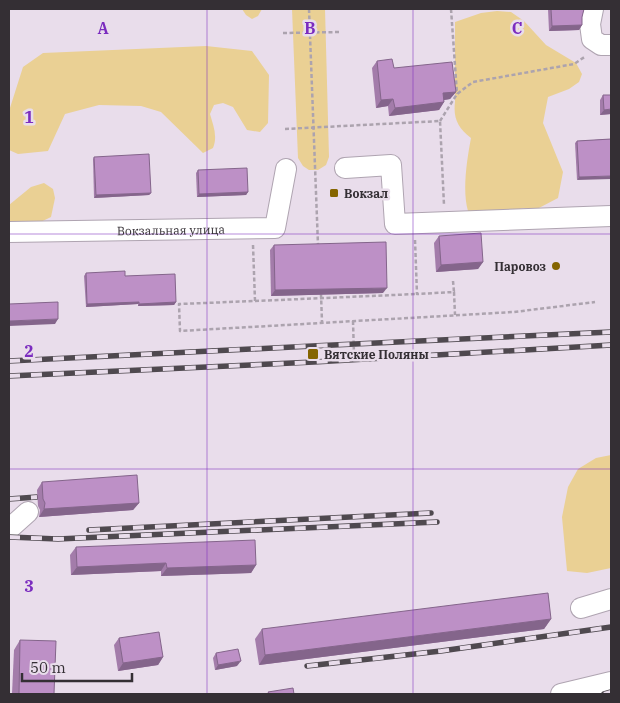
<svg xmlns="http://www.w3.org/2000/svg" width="620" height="703" viewBox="0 0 620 703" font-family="'IBM Plex Serif',serif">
	<rect width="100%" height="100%" fill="#e9ddeb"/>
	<g fill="#ead094">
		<polygon points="242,9 262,9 258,16 252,19 246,15"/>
		<polygon points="292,9 325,9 329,157 326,165 318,170 309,170 303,166 298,158"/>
		<path d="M497,11l14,1 13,9 22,24 30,18 6,11 -3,8 -10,7 -21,8 -5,26 20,49 -5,26 -21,11 -14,-1 -15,5 -40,-2c-6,-20 -1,-52 3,-73 -13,-10 -18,-20 -16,-36v-80l26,-9z"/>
		<path d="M206,46l46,5 17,24 -1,48 -8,9 -13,-2 -14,-23 -10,-4 -9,2 -4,9c3,11 8,22 3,34l-10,5 -42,-41 -20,-6 -42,-1 -34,9 -17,37 -30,3 -9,-4v-39l14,-44 20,-14z"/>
		<polygon points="44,183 53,189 55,198 51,217 24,230 9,230 9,205 31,187"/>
		<polygon points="611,455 611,568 587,573 567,571 562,517 568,487 578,469 596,458"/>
	</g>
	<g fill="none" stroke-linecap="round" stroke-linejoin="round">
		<g stroke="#afa4b1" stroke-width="22">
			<g id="minor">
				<polyline points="593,9 590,24 592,39 601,45 611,45"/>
				<polyline points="345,168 391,165 395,224 611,216"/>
				<path id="s1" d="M9,232l266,-4 11,-59"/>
				<polyline points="9,529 28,512"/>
				<polyline points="581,608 611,599"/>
				<polyline points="561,694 611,682"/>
			</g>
		</g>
		<g stroke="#aca3ae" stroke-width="2.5" stroke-dasharray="4 2.5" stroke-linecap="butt">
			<polyline points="309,9 318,245"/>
			<polyline points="451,9 457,94"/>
			<polyline points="283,33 341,32"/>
			<polyline points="440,121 457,94 473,82 574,64 586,56"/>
			<polyline points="285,129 440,121 444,205"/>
			<polyline points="415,240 417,294 454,292 455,315"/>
			<polyline points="253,245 255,301 179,304 180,331 514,312 595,302"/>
			<polyline points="453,281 454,292"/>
			<polyline points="255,301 417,294"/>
			<polyline points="353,321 354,355"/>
		</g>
		<use href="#minor" stroke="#fff" stroke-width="20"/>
		<g stroke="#4f494f" stroke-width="5.5">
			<g id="rail">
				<path d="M9,361c201,-10 401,-20 602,-29"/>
				<polyline points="9,376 314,362 611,345"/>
				<polyline points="9,499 37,497"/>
				<polyline points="89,530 431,513"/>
				<polyline points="9,537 58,539 437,522"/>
				<polyline points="307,666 441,651 611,627"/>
				<polyline points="604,694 611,692"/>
			</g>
		</g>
		<use href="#rail" stroke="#e9ddeb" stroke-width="4" stroke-dasharray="11" stroke-linecap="butt"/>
		<polyline stroke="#aca3ae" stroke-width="2.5" stroke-dasharray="4 2.5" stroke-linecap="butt" points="321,294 322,322"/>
	</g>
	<g fill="#a37caa">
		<polygon points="548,9 584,9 582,17 582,25 579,30 549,31"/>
		<polygon points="377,61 394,68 456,92 450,99 444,100 444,102 439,110 389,116 388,106 376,108 372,68"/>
		<polygon points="603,95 611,114 600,115 600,100"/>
		<polygon points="611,139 577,180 575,143 577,141"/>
		<polygon points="94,157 151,193 149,195 94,198 93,159"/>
		<polygon points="198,170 248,192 246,195 197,197 196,173"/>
		<polygon points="439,236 483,262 478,269 436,272 434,243"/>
		<polygon points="274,245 383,293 271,296 270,250"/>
		<polygon points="86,273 125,276 176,302 174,305 138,306 138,304 86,307 84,276"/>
		<polygon points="42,482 139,503 133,510 39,517 40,510 38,506 37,490"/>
		<polygon points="76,547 256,565 251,573 161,576 161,571 71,575 70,555"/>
		<polygon points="551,619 544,629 259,665 255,639 262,629"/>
		<polygon points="119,638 163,657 158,665 118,671 114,645"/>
		<polygon points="20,640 54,694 12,694 14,650"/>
		<polygon points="216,653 237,666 215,670 213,658"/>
	</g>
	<g fill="#84658b">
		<polygon points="582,25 579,30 549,31 552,26"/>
		<polygon points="456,92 450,99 438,101 443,93"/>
		<polygon points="393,99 388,106 376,108 381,100"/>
		<polygon points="444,102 439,110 389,116 395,108"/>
		<polygon points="611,109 611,114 600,115 604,110"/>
		<polygon points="611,176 611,179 577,180 579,177"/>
		<polygon points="248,192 246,195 197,197 199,194"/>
		<polygon points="151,193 149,195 94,198 96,195"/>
		<polygon points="483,262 478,269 436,272 441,265"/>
		<polygon points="387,288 383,293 271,296 275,290"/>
		<polygon points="139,302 138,304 86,307 87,304"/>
		<polygon points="176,302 174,305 138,306 139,304"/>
		<polygon points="58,319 55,324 9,326 9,321"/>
		<polygon points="139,503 133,510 39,517 44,509"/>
		<polygon points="166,563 161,571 71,575 77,567"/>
		<polygon points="256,565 251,573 161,576 167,568"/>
		<polygon points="551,619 544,629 259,665 265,655"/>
		<polygon points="163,657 158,665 118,671 123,663"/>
		<polygon points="241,661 237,666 215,670 218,665"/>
	</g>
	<g fill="#bd90c6" stroke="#84658b">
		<polygon points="551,9 584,9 582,17 582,25 552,26"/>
		<polygon points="392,59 394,68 452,62 456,92 443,93 444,102 395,108 393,99 381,100 377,61"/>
		<polygon points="603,95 611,95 611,109 604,110"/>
		<polygon points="611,139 611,176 579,177 577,141"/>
		<polygon points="149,154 151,193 96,195 94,157"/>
		<polygon points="247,168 248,192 199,194 198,170"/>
		<polygon points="481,233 483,262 441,265 439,236"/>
		<polygon points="386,242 387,288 275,290 274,245"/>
		<polygon points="125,271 125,276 175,274 176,302 139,304 139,302 87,304 86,273"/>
		<polygon points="58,302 58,319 9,321 9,304"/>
		<polygon points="137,475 139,503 44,509 45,503 43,499 42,482"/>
		<polygon points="255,540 256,565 167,568 166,563 77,567 76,547"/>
		<polygon points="548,593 551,619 265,655 262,629"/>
		<polygon points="159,632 163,657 123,663 119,638"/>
		<polygon points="20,640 56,641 54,694 19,694"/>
		<polygon points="238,649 241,661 218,665 216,653"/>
		<polygon points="293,688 294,694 269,694 268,692"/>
	</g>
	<path fill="none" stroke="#7b2cbf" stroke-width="1" stroke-opacity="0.55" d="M207,9v685M413,9v685M9,234h602M9,469h602"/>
	<g fill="#856500" stroke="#e9ddeb" stroke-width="2">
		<rect x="329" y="188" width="10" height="10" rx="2.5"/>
		<circle cx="556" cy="266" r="5"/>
		<rect x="307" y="348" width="12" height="12" rx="2.5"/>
	</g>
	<g text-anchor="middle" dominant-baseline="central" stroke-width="5" stroke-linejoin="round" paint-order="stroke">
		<g font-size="12" font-weight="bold" fill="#342f34" stroke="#e9ddeb" text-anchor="start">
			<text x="344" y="193">Вокзал</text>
			<text x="546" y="266" text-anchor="end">Паровоз</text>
			<text x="324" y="354">Вятские Поляны</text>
		</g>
		<g font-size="12" fill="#342f34" stroke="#e9ddeb">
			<text stroke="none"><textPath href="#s1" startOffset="162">Вокзальная улица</textPath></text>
		</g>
	</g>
	<g font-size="16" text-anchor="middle" font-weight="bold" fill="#7b2cbf" stroke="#e9ddeb" stroke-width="5" stroke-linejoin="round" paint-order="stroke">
		<text x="103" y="34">A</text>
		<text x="310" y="34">B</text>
		<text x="517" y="34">C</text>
		<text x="29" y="123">1</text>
		<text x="29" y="357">2</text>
		<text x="29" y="592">3</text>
	</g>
	<rect width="620" height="703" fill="none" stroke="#342f34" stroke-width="20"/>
	<path d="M22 673v8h110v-8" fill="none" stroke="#342f34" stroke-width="2.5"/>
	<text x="30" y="673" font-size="15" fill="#342f34" stroke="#e9ddeb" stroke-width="4" paint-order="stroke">50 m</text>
</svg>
